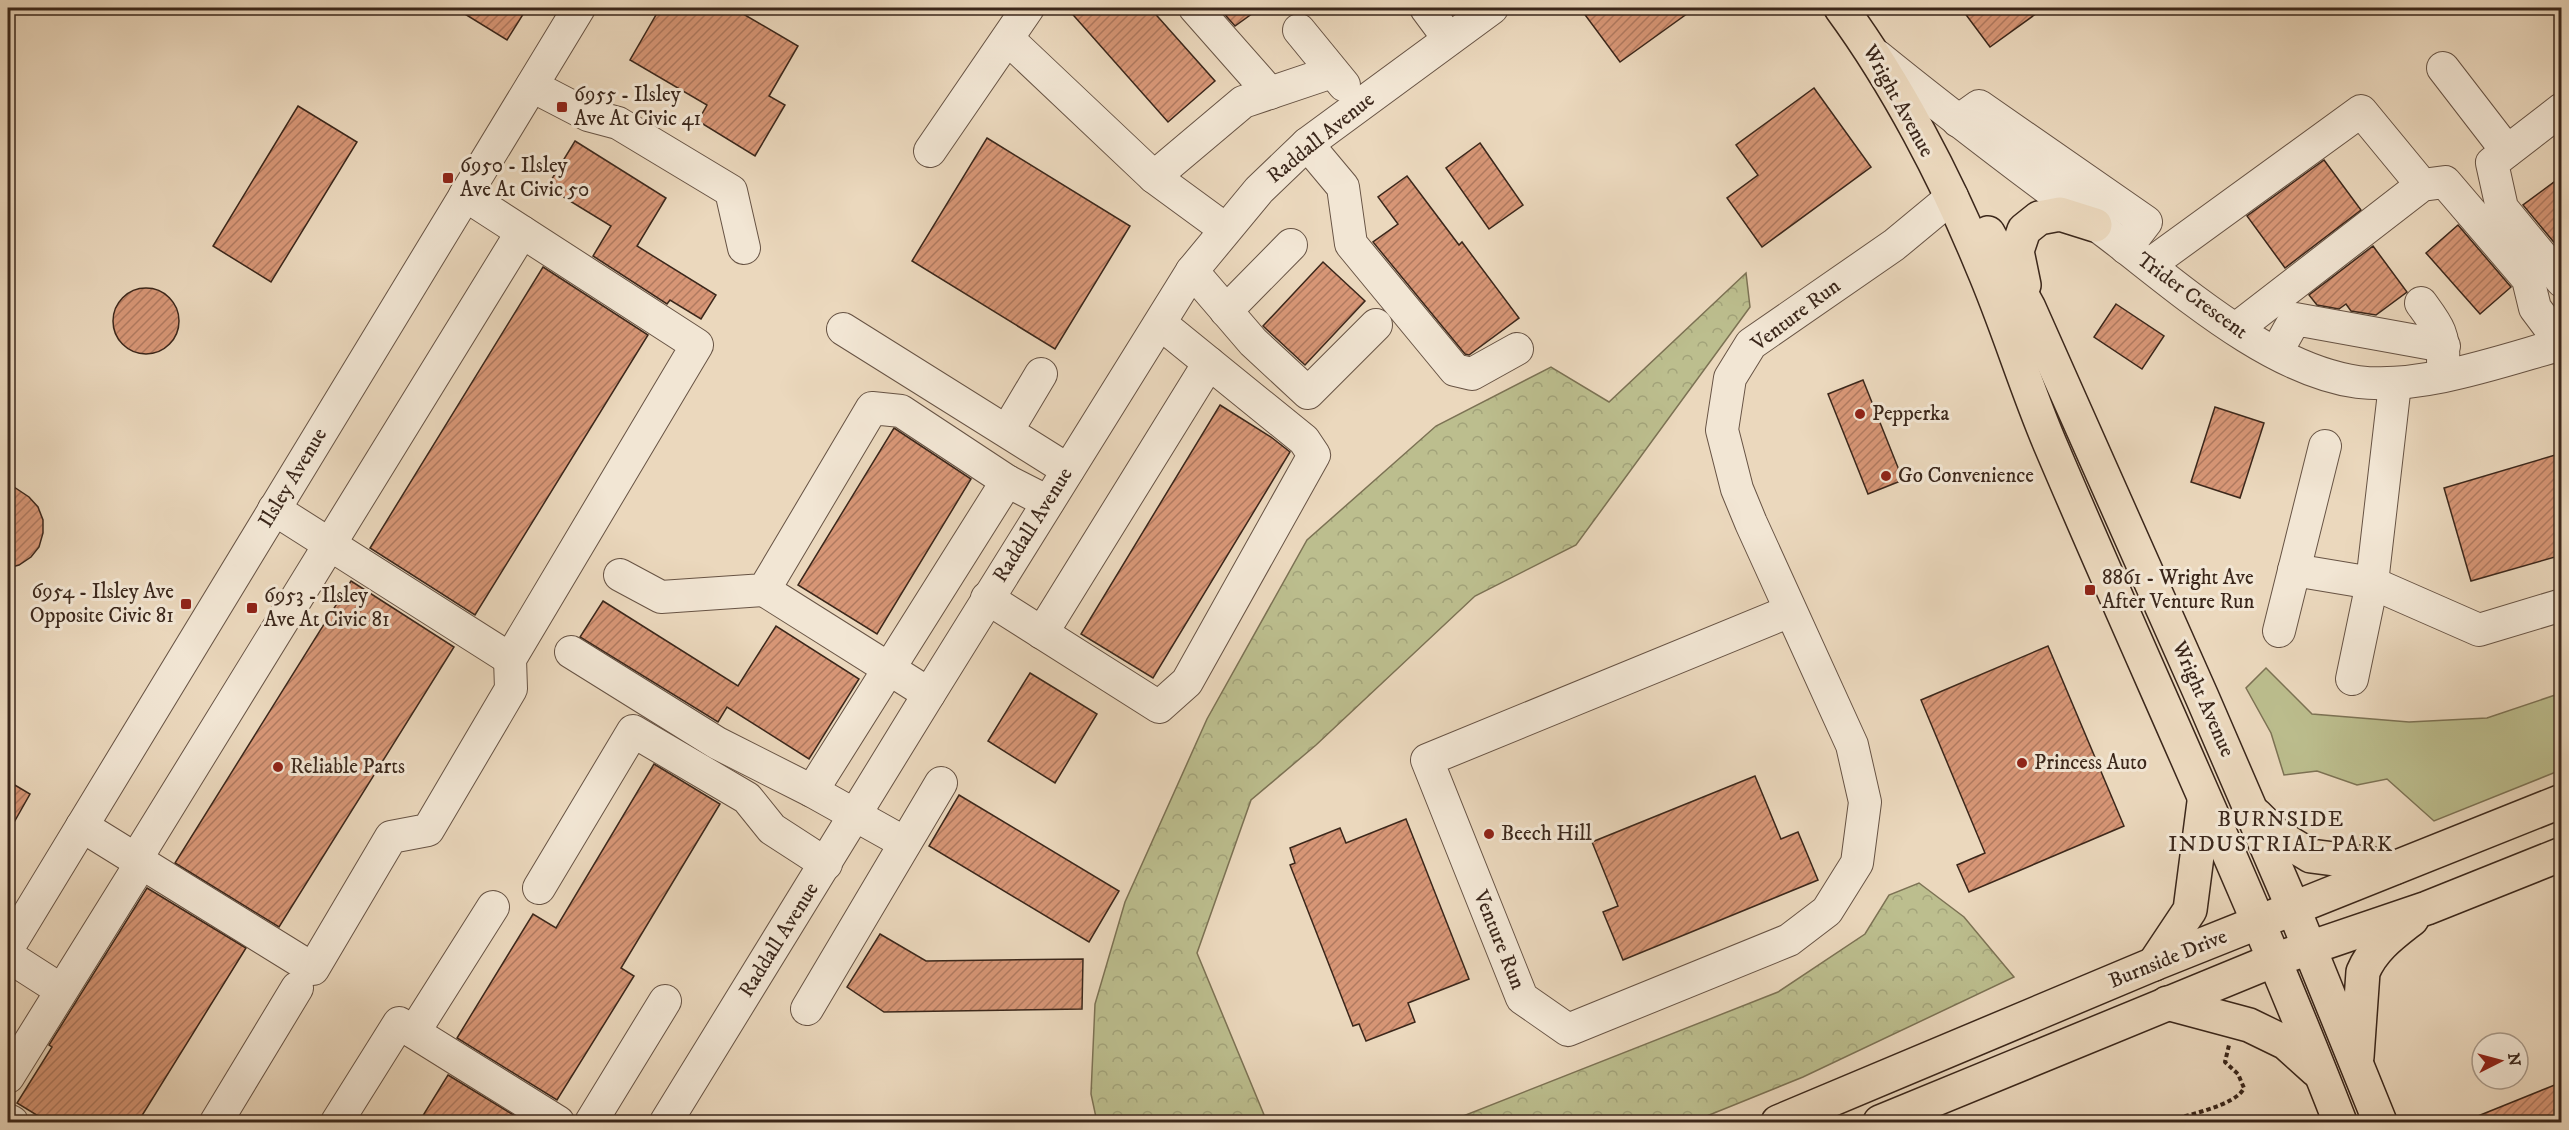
<svg xmlns="http://www.w3.org/2000/svg" width="2569" height="1130" viewBox="0 0 2569 1130" font-family="'IM FELL DW Pica',serif">
	<defs>
		<pattern id="forest-crowns" width="20" height="18" patternUnits="userSpaceOnUse" patternTransform="scale(1.5)"><rect width="20" height="18" fill="#bcbe8e"/><path d="M2 6a3 3 0 1 1 6 0M12 15a3 3 0 1 1 6 0" fill="none" stroke="#a2a37a"/></pattern>
		<pattern id="building-hatch" width="6" height="6" patternUnits="userSpaceOnUse" patternTransform="scale(1.5)"><rect width="6" height="6" fill="#d79676"/><path d="M-1 1l2-2M0 6l6-6M5 7l2-2" fill="none" stroke="#b07a60"/></pattern>
	</defs>
	<rect width="100%" height="100%" fill="#ebd8bd"/>
	<filter id="stains"><feTurbulence type="fractalNoise" baseFrequency=".00333" numOctaves="4"/><feColorMatrix values="0 0 0 0 .2 0 0 0 0 .09 0 0 0 0 .02 0 0 0 .5 -.17"/></filter>
	<radialGradient id="worn" r=".72"><stop offset=".6" stop-color="#630" stop-opacity="0"/><stop offset="1" stop-color="#630" stop-opacity=".3"/></radialGradient>
	<polygon fill="#bcbe8e" stroke="#7c7254" stroke-width="1.5" points="2266,668 2312,714 2409,722 2487,718 2561,693 2561,770 2434,821 2387,779 2357,785 2317,771 2284,775 2271,733 2246,688"/>
	<g fill="url(#forest-crowns)" stroke="#7c7254" stroke-width="1.5">
		<polygon points="1746,273 1750,307 1576,545 1475,596 1316,745 1251,800 1197,953 1267,1122 1097,1122 1091,1094 1095,1004 1125,902 1207,719 1307,540 1436,426 1551,367 1609,402"/>
		<polygon points="1919,883 1964,917 2014,977 1803,1077 1692,1122 1448,1122 1778,992 1865,934 1889,895"/>
	</g>
	<g fill="url(#building-hatch)" stroke="#3b271b" stroke-width="1.5">
		<polygon points="455,8 527,8 507,40"/>
		<polygon points="660,8 733,8 798,46 769,96 785,105 755,156 698,121 707,105 630,60"/>
		<polygon points="1067,8 1150,8 1215,81 1168,122"/>
		<polygon points="1219,8 1260,8 1235,26"/>
		<polygon points="1580,8 1695,8 1620,62"/>
		<polygon points="1961,8 2044,8 1990,47"/>
		<polygon points="1814,88 1871,167 1762,247 1727,198 1758,175 1736,145"/>
		<polygon points="298,106 357,142 271,282 213,246"/>
		<polygon points="987,138 1130,226 1055,349 912,261"/>
		<polygon points="575,141 666,198 637,246 716,295 701,319 670,300 667,304 593,256 611,226 547,187"/>
		<polygon points="1480,143 1523,205 1489,229 1446,168"/>
		<polygon points="2324,160 2361,210 2285,268 2247,216"/>
		<polygon points="1407,176 1459,245 1462,242 1519,318 1469,355 1465,354 1373,242 1398,224 1378,197"/>
		<polygon points="2562,176 2562,252 2523,205"/>
		<polygon points="2458,225 2511,287 2480,314 2426,253"/>
		<polygon points="2373,246 2407,292 2376,315 2351,311 2346,304 2339,309 2317,305 2309,295"/>
		<polygon points="1323,262 1365,301 1305,365 1263,326"/>
		<polygon points="543,267 648,335 475,615 370,548"/>
		<circle cx="146" cy="321" r="33"/>
		<polygon points="2116,304 2164,336 2142,369 2094,337"/>
		<polygon points="1863,380 1903,480 1868,494 1828,394"/>
		<polygon points="1220,405 1271,437 1290,452 1153,678 1081,634"/>
		<polygon points="2215,407 2264,423 2240,498 2191,482"/>
		<polygon points="894,428 971,479 877,634 798,585"/>
		<polygon points="2562,453 2562,555 2471,581 2444,488"/>
		<polygon points="8,483 29,497 38,507 43,520 43,533 39,547 31,557 19,565 8,568"/>
		<polygon points="351,581 454,647 279,927 175,863"/>
		<polygon points="603,601 738,686 776,626 859,679 809,759 727,707 718,722 580,637"/>
		<polygon points="2048,646 2124,826 1969,892 1957,865 1985,853 1921,700"/>
		<polygon points="1030,673 1097,714 1055,783 988,741"/>
		<polygon points="654,764 720,804 621,968 634,976 557,1100 457,1038 533,914 556,928"/>
		<polygon points="1755,776 1781,839 1798,832 1818,880 1623,960 1603,912 1618,906 1592,842"/>
		<polygon points="8,781 30,794 8,833"/>
		<polygon points="959,795 1119,891 1089,942 929,846"/>
		<polygon points="1406,819 1469,979 1408,1003 1415,1022 1366,1041 1359,1024 1353,1026 1290,865 1295,863 1290,848 1340,828 1346,843"/>
		<polygon points="147,888 246,948 138,1122 48,1122 17,1103 52,1047 49,1045"/>
		<polygon points="880,934 926,961 1083,959 1082,1009 884,1012 847,987"/>
		<polygon points="448,1075 525,1122 419,1122"/>
		<polygon points="2562,1082 2562,1122 2463,1122"/>
	</g>
	<g fill="none" stroke-linecap="round" stroke-linejoin="round">
		<g stroke="#675344" stroke-width="34">
			<g id="minor">
				<polyline points="1195,8 1270,93"/>
				<polyline points="1426,8 1449,39"/>
				<polyline points="1299,30 1344,85"/>
				<polyline points="1008,39 1154,177 1225,229"/>
				<path d="M1877,56c75,61 152,119 230,177 70,53 162,137 251,149 63,8 143,-21 204,-38"/>
				<polyline points="2443,68 2507,151"/>
				<polyline points="532,86 588,115 618,123 731,191 744,248"/>
				<polyline points="2562,109 2492,163 2502,208 2562,281"/>
				<polyline points="1958,121 1979,106 2146,222 2126,248"/>
				<polyline points="1307,144 1343,187 1351,244 1455,370 1472,374 1517,349"/>
				<polyline points="930,151 1028,8"/>
				<polyline points="1154,177 1243,102 1332,72"/>
				<polyline points="2149,265 2361,111 2422,185"/>
				<polyline points="1192,271 1253,342 1308,393 1376,325"/>
				<path d="M2421,303c16,22 24,31 22,59"/>
				<polyline points="1226,311 1291,245"/>
				<polyline points="843,329 1068,470"/>
				<polyline points="2236,329 2422,185 2445,182 2528,279 2535,308 2562,344"/>
				<polyline points="2276,353 2295,319 2444,346"/>
				<polyline points="1007,431 1041,374"/>
				<polyline points="274,509 510,659"/>
				<polyline points="2294,570 2372,583 2479,630 2562,605"/>
				<polyline points="620,575 661,597 764,590 872,408 901,411 1007,481 1048,502"/>
				<polyline points="764,590 929,694"/>
				<polyline points="987,598 1159,707 1187,682 1314,455 1304,440 1161,324"/>
				<polyline points="1790,611 1427,760 1522,998 1568,1030 1789,940 1827,911 1857,863 1865,802 1852,745 1751,523 1737,489 1722,430 1730,378 1751,344 1894,245 1952,197"/>
				<polyline points="2279,631 2325,446"/>
				<polyline points="1042,633 1209,363"/>
				<polyline points="571,652 717,743 812,791 905,843"/>
				<polyline points="2352,679 2372,583 2395,384"/>
				<polyline points="812,791 1007,481"/>
				<polyline points="82,826 313,969 391,837 428,830 511,689 510,659 697,345 465,195"/>
				<polyline points="539,888 633,731 747,798 772,829 826,864"/>
				<polyline points="8,948 579,8"/>
				<polyline points="8,956 61,990"/>
				<polyline points="807,1009 941,783"/>
				<polyline points="414,1032 493,907"/>
				<polyline points="8,1077 135,873 136,859 522,232"/>
				<polyline points="8,1120 12,1122"/>
				<polyline points="216,1122 297,988"/>
				<polyline points="337,1122 399,1023 558,1122"/>
				<polyline points="591,1122 665,1001"/>
				<polyline points="666,1122 929,694 1192,271 1259,190 1307,144 1492,8"/>
			</g>
		</g>
		<g stroke="#3b271b" stroke-width="36">
			<g id="major">
				<path d="M1841,8c55,75 105,170 141,258 25,58 43,119 68,178 96,226 201,449 290,678"/>
				<polyline points="1988,233 2029,308 2202,697 2294,910 2380,1122"/>
				<polyline points="2024,285 2017,251 2024,230 2039,218 2060,214 2095,225"/>
				<polyline points="2256,815 2276,835 2311,856 2396,867"/>
				<polyline points="2154,964 2190,910 2204,802"/>
				<polyline points="2167,1003 2249,1025 2286,1043 2316,1070"/>
				<path d="M2357,1057l6,-85c10,-24 30,-38 49,-53"/>
				<polyline points="1778,1122 2154,964 2562,801"/>
				<polyline points="1880,1122 2274,960 2427,908 2562,854"/>
			</g>
		</g>
		<path stroke="#3b271b" stroke-width="4" stroke-dasharray="4.5 3" stroke-linecap="butt" d="M2163,1122c20,-6 73,-16 81,-34l-6,-14 -13,-12 4,-17"/>
		<use href="#minor" stroke="#f2e6d4" stroke-width="32"/>
		<use href="#major" stroke="#ebd8bd" stroke-width="33"/>
	</g>
	<g fill="#8f2418" stroke="#f2e6d4" stroke-width="2">
		<rect x="556" y="101" width="12" height="12" rx="3"/>
		<rect x="442" y="172" width="12" height="12" rx="3"/>
		<circle cx="1860" cy="414" r="6"/>
		<circle cx="1886" cy="476" r="6"/>
		<rect x="2084" y="584" width="12" height="12" rx="3"/>
		<rect x="180" y="598" width="12" height="12" rx="3"/>
		<rect x="246" y="602" width="12" height="12" rx="3"/>
		<circle cx="2022" cy="763" r="6"/>
		<circle cx="278" cy="767" r="6"/>
		<circle cx="1489" cy="834" r="6"/>
	</g>
	<g text-anchor="middle" dominant-baseline="central" stroke-width="6" stroke-linejoin="round" paint-order="stroke">
		<g font-size="21" fill="#3b271b" stroke="#f2e6d4" text-anchor="start">
			<text x="574" y="95">6955 - Ilsley<tspan x="574" dy="24">Ave At Civic 41</tspan></text>
			<text x="460" y="166">6950 - Ilsley<tspan x="460" dy="24">Ave At Civic 50</tspan></text>
			<text x="1872" y="414">Pepperka</text>
			<text x="1898" y="476">Go Convenience</text>
			<text x="2102" y="578">8861 - Wright Ave<tspan x="2102" dy="24">After Venture Run</tspan></text>
			<text x="174" y="592" text-anchor="end">6954 - Ilsley Ave<tspan x="174" dy="24">Opposite Civic 81</tspan></text>
			<text x="264" y="596">6953 - Ilsley<tspan x="264" dy="24">Ave At Civic 81</tspan></text>
			<text x="2034" y="763">Princess Auto</text>
			<text x="290" y="767">Reliable Parts</text>
			<text x="1501" y="834">Beech Hill</text>
		</g>
		<g font-size="21" fill="#3b271b" stroke="#f2e6d4">
			<text transform="translate(1898 101) rotate(61)">Wright Avenue</text>
			<text transform="translate(1321 138) rotate(-39)">Raddall Avenue</text>
			<text transform="translate(2192 296) rotate(36)">Trider Crescent</text>
			<text transform="translate(1796 315) rotate(-37)">Venture Run</text>
			<text transform="translate(293 478) rotate(-59)">Ilsley Avenue</text>
			<text transform="translate(1033 525) rotate(-58)">Raddall Avenue</text>
			<text transform="translate(2203 699) rotate(66)">Wright Avenue</text>
			<text transform="translate(779 940) rotate(-58)">Raddall Avenue</text>
			<text transform="translate(1499 940) rotate(68)">Venture Run</text>
			<text transform="translate(2168 959) rotate(-22)">Burnside Drive</text>
		</g>
		<g font-size="22" letter-spacing="1.5" fill="#3b271b" stroke="#f2e6d4">
			<text x="2281" y="819">BURNSIDE<tspan x="2281" dy="25">INDUSTRIAL PARK</tspan></text>
		</g>
	</g>
	<rect width="2569" height="1130" fill="none" stroke="#ebd8bd" stroke-width="30"/>
	<rect x="9" y="9" width="2551" height="1112" fill="none" stroke="#3b271b" stroke-width="3"/>
	<rect x="15" y="15" width="2539" height="1100" fill="none" stroke="#3b271b" stroke-width="1.5"/>
	<g transform="translate(2500 1061) rotate(84)"><circle r="28" fill="#f2e6d4" stroke="#a99a8a" stroke-width="1.5"/>
	<path d="M0-4.5L10 22L0 15L-10 22Z" fill="#8f2418"/>
	<text y="-9" font-size="16" font-weight="bold" text-anchor="middle" fill="#3b271b">N</text>
	</g>
	<rect width="100%" height="100%" filter="url(#stains)"/>
	<rect width="100%" height="100%" fill="url(#worn)"/>
</svg>
